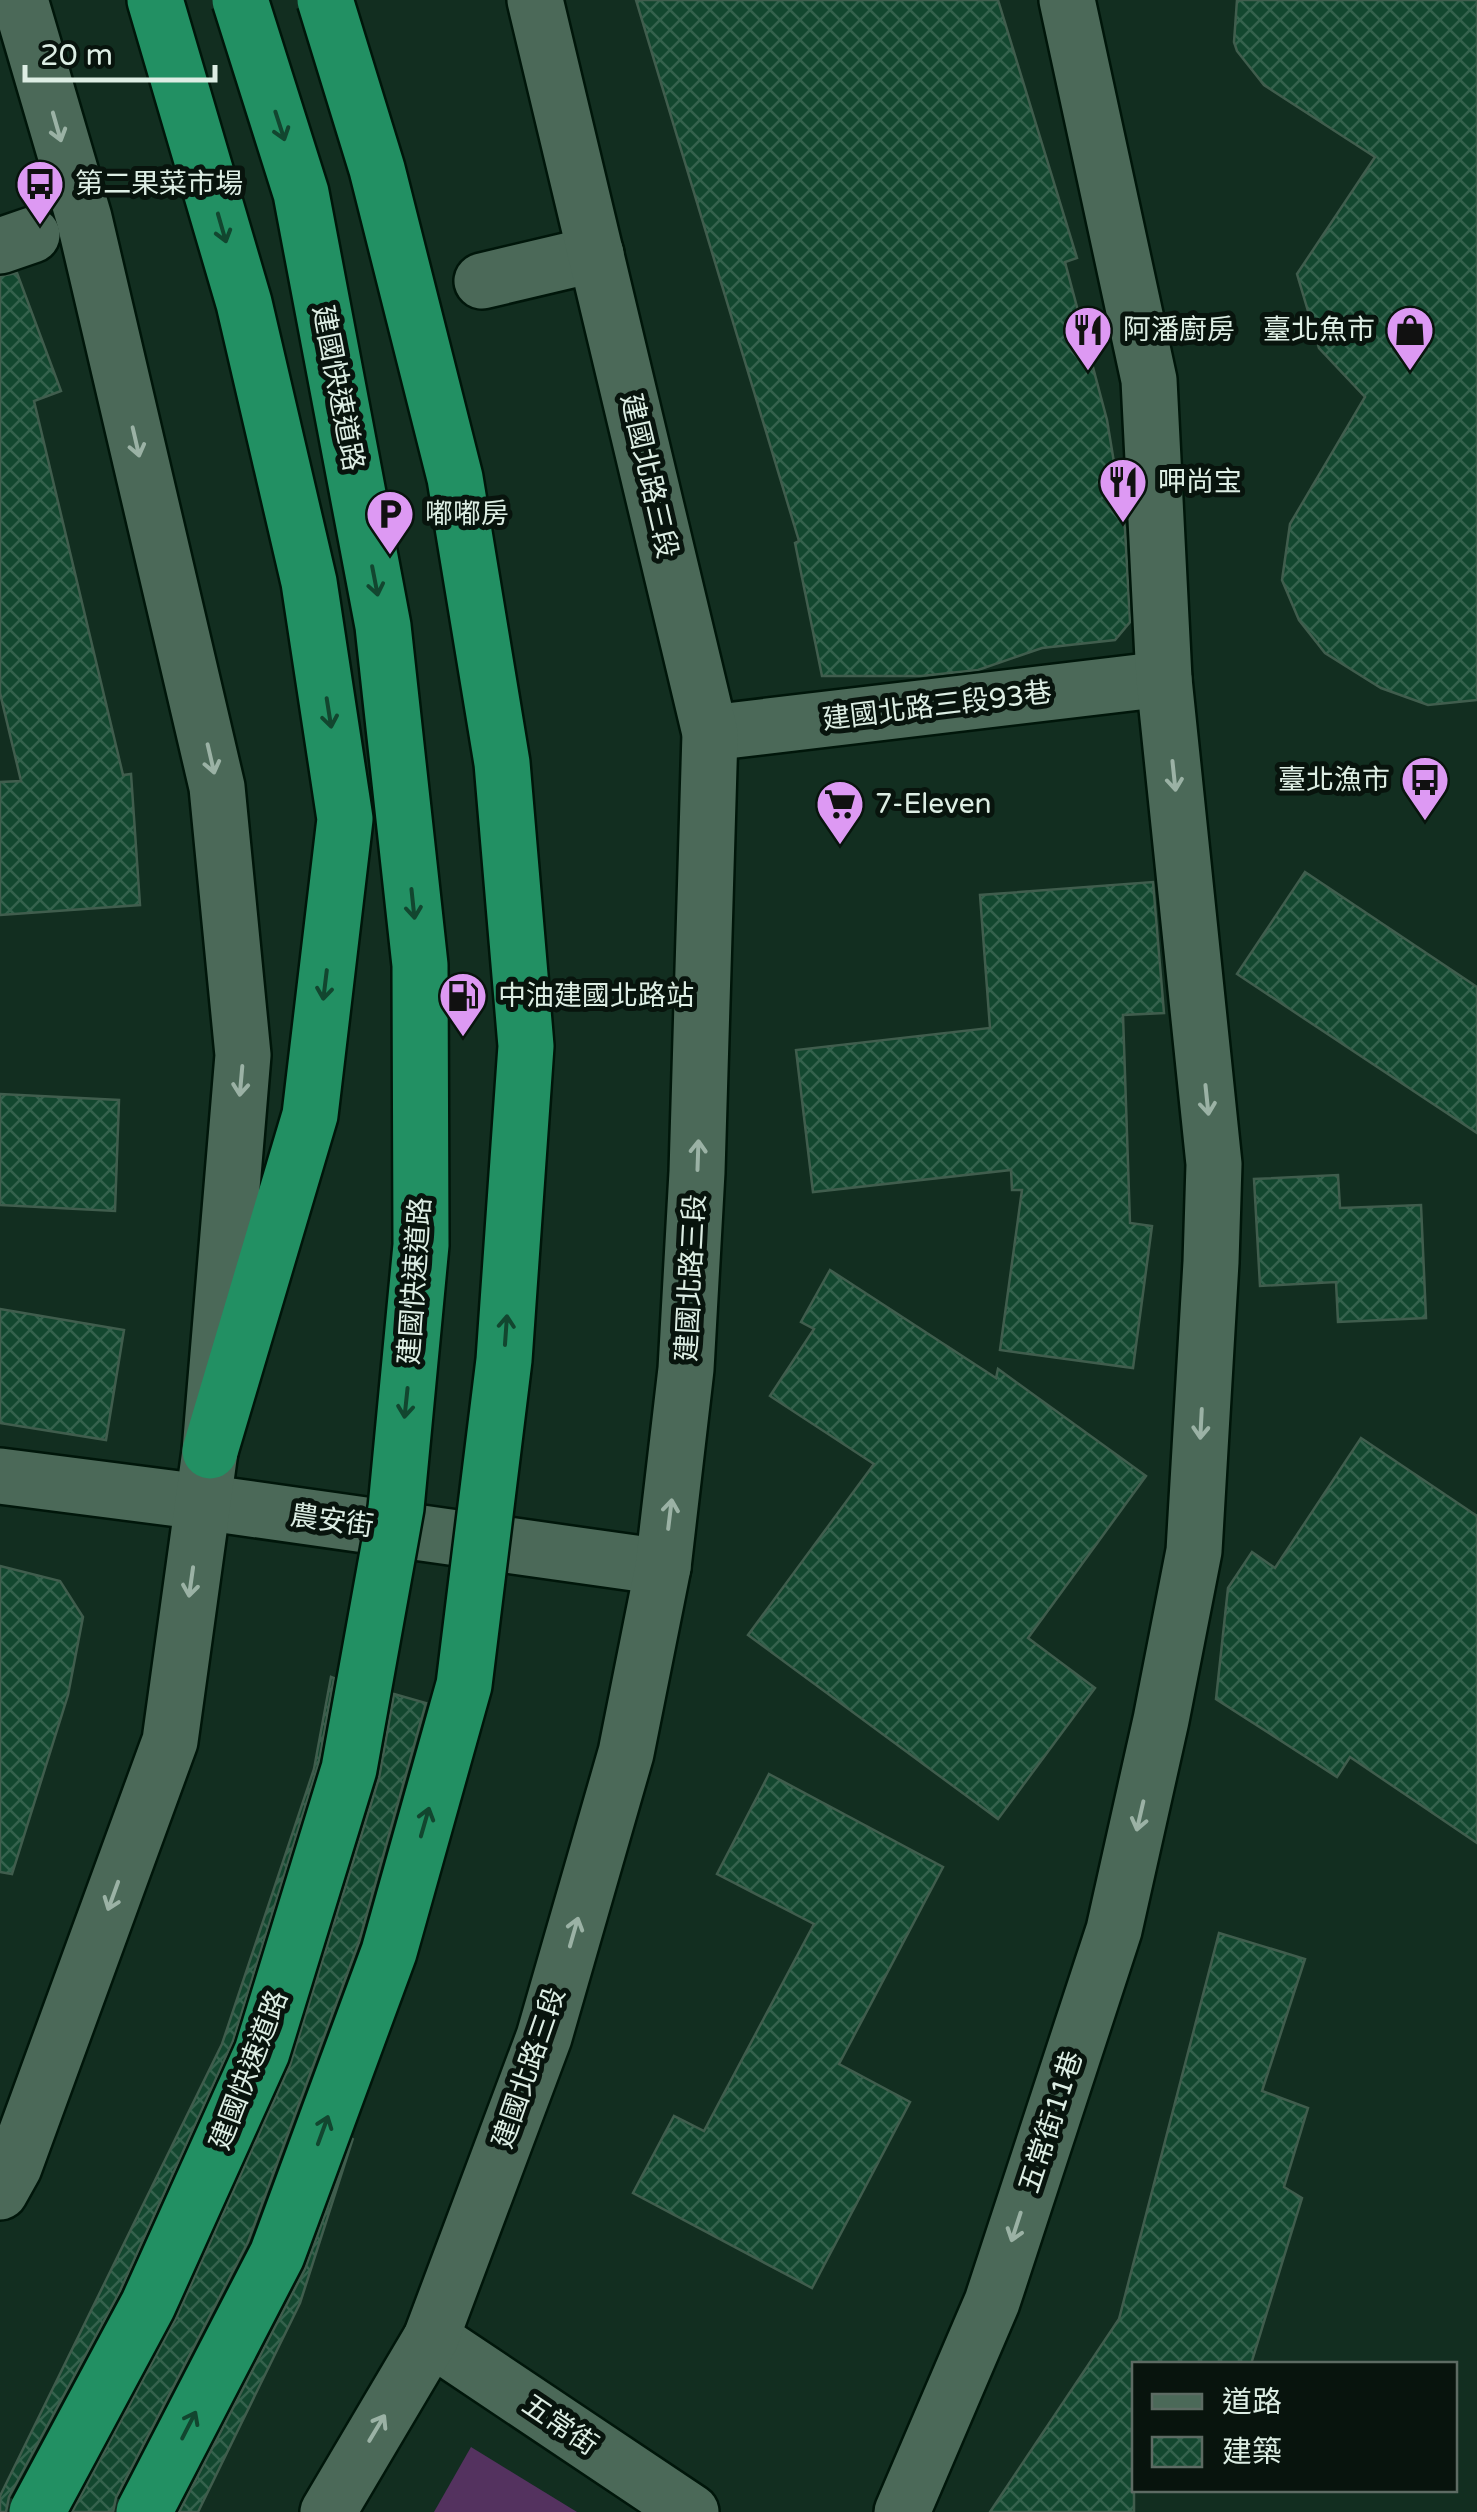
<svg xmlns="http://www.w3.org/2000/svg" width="1477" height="2512" viewBox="0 0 1477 2512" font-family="'Varela Round','Noto Sans TC',sans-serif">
	<defs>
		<pattern id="building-cross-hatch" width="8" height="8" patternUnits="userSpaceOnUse" patternTransform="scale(2.5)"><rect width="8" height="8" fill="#13472f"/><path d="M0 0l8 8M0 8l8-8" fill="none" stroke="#35624d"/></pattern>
	</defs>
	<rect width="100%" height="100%" fill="#122e20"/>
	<polygon fill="#54325f" points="471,2447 577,2512 434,2512"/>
	<g fill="url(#building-cross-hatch)" stroke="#405d4d" stroke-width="2.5">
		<polygon points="636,0 998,0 1077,258 1065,262 1107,420 1125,529 1130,622 1115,640 1042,648 978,670 921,676 822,676 795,543 799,541"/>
		<polygon points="1237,0 1477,0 1477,700 1428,705 1381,688 1325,653 1299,620 1282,580 1290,524 1365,397 1319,348 1297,274 1375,157 1264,85 1237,51 1234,42"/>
		<polygon points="17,273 61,391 34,401 123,775 131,774 140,905 0,915 0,782 21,781 0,693 0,276"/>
		<polygon points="1305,872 1477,987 1477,1133 1237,974"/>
		<polygon points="1153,882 1164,1013 1123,1015 1130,1223 1152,1226 1133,1368 1000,1350 1022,1190 1012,1190 1011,1170 813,1192 796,1050 990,1028 980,895"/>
		<polygon points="0,1094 119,1100 115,1211 0,1205"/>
		<polygon points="1338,1175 1340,1208 1421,1205 1426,1318 1338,1322 1336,1282 1260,1286 1254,1179"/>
		<polygon points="830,1270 996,1378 998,1369 1146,1476 1028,1638 1095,1688 998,1819 748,1635 874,1464 770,1396 814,1329 801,1322"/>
		<polygon points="0,1309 124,1330 106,1440 0,1423"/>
		<polygon points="1361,1438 1477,1516 1477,1843 1350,1757 1337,1777 1216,1699 1228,1588 1252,1552 1275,1568"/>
		<polygon points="0,1566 60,1581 83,1617 68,1695 12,1874 0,1872"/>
		<polygon points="331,1677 334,1678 319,1762 233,2041 120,2291 9,2497 6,2512 0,2512 0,2496 222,2044 314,1769"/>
		<polygon points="394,1694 426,1703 359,1942 248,2242 116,2498 113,2512 72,2512 176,2318 290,2065 379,1778"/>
		<polygon points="769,1774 943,1867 839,2064 910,2102 812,2288 633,2193 674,2116 704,2131 814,1924 717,1874"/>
		<polygon points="1219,1933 1305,1959 1262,2091 1308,2108 1284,2187 1302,2198 1251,2364 1134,2364 1134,2512 990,2512 1119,2319"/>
		<polygon points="353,2138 300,2303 198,2512 179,2512 305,2269"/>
	</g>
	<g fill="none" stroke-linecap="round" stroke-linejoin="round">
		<g stroke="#00160a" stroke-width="60">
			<g id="minor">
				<polyline points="0,246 32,235"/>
				<polyline points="482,281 596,254"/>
				<polyline points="710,733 1164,679"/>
				<polyline points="902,2512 992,2302 1114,1930 1161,1720 1194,1551 1211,1262 1214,1164 1164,679 1149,380 1067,0"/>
			</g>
		</g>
		<g stroke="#00160a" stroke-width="60">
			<g id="tertiary">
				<polyline points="0,1476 202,1502 663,1567"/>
				<polyline points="0,2192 14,2167 170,1741 210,1451 243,1055 217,787 84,218 20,0"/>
				<polyline points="431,2338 691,2512"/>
				<polyline points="328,2512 431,2338 544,2037 626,1753 663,1567 686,1369 697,1172 710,733 535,0"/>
			</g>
		</g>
		<g stroke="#00160a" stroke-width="60">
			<polyline id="trunk" points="155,0 244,303 309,582 345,819 310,1115 210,1451"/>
		</g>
		<use href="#minor" stroke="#4b6958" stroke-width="55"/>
		<use href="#tertiary" stroke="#4b6958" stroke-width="55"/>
		<use href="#trunk" stroke="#229063" stroke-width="55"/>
		<g stroke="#00160a" stroke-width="60" stroke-linecap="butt">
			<g id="trunk-bridge">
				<polyline points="37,2512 148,2305 262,2052 349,1769 396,1508 421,1245 420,965 383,626 301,193 240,0"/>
				<polyline points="144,2512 277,2255 389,1952 464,1685 504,1360 526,1046 502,763 455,478 377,169 325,0"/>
			</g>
		</g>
		<use href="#trunk-bridge" stroke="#229063" stroke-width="55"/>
	</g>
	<defs><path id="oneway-shaft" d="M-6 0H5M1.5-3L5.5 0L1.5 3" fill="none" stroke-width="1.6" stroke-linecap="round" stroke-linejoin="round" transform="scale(2.5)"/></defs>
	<g stroke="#12462f">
		<use href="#oneway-shaft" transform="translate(280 126) rotate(72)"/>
		<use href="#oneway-shaft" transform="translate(222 228) rotate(74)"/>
		<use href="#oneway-shaft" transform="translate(375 581) rotate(79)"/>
		<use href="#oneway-shaft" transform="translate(329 713) rotate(81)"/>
		<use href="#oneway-shaft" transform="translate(413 904) rotate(84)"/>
		<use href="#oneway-shaft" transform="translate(325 985) rotate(97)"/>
		<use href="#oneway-shaft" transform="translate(506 1330) rotate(-86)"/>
		<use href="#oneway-shaft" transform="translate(406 1403) rotate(96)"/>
		<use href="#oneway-shaft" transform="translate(425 1822) rotate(-74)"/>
		<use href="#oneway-shaft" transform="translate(323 2130) rotate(-70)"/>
		<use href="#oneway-shaft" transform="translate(189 2425) rotate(-63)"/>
	</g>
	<g stroke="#9bb2a5">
		<use href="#oneway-shaft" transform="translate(57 127) rotate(74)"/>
		<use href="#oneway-shaft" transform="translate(136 442) rotate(77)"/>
		<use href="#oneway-shaft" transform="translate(211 759) rotate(77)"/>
		<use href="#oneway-shaft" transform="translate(1174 776) rotate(84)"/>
		<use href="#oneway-shaft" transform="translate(241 1081) rotate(95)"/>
		<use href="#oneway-shaft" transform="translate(1207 1100) rotate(84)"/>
		<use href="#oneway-shaft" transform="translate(698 1155) rotate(-88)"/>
		<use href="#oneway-shaft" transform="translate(1201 1424) rotate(93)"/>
		<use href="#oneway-shaft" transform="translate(670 1514) rotate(-83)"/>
		<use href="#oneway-shaft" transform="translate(191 1582) rotate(98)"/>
		<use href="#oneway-shaft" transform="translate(1140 1816) rotate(103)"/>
		<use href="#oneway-shaft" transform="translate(113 1896) rotate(110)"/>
		<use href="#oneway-shaft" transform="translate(574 1932) rotate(-74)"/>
		<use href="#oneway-shaft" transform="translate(1016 2227) rotate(108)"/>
		<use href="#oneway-shaft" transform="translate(377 2428) rotate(-59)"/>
	</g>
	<defs>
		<g id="bus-pin" transform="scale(2.5)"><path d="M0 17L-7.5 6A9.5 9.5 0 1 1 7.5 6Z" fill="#dd99f3" stroke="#08140d"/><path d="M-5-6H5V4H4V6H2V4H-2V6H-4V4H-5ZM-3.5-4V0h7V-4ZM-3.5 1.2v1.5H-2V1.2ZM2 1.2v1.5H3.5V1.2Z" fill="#111"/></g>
		<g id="restaurant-pin" transform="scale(2.5)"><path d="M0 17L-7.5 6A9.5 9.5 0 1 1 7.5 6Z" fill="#dd99f3" stroke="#08140d"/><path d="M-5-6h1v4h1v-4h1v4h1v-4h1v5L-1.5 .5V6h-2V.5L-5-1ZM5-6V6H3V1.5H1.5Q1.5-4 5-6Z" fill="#111"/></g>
		<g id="shop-pin" transform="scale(2.5)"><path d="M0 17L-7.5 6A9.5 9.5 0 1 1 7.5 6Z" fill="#dd99f3" stroke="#08140d"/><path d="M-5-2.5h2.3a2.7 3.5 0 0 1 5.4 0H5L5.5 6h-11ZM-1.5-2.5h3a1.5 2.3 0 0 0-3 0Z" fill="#111"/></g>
		<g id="parking-pin" transform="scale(2.5)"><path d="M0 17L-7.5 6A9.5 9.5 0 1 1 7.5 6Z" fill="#dd99f3" stroke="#08140d"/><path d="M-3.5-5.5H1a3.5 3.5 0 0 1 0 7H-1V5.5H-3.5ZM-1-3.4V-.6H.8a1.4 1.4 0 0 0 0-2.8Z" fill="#111"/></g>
		<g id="supermarket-pin" transform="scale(2.5)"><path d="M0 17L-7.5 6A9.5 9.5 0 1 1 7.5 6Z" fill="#dd99f3" stroke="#08140d"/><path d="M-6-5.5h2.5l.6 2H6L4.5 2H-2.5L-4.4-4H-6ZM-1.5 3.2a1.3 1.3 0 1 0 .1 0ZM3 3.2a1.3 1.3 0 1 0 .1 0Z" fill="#111"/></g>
		<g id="fuel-pin" transform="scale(2.5)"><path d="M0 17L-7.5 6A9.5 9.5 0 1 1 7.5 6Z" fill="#dd99f3" stroke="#08140d"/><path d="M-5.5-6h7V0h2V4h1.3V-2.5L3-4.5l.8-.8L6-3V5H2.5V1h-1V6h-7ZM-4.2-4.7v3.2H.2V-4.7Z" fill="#111"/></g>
	</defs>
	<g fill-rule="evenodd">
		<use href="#bus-pin" x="40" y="184"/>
		<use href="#restaurant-pin" x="1088" y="330"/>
		<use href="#shop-pin" x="1410" y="330"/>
		<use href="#restaurant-pin" x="1123" y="482"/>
		<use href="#parking-pin" x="390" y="514"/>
		<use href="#bus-pin" x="1425" y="780"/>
		<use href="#supermarket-pin" x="840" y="804"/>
		<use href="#fuel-pin" x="463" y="996"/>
	</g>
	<g text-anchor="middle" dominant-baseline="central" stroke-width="10" stroke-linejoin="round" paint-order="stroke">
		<g font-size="28" fill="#ddeee4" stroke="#08140d" text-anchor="start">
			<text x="75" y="184">第二果菜市場</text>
			<text x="1123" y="330">阿潘廚房</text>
			<text x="1375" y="330" text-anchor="end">臺北魚市</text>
			<text x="1158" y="482">呷尚宝</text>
			<text x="425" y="514">嘟嘟房</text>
			<text x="1390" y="780" text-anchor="end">臺北漁市</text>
			<text x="875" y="804">7-Eleven</text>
			<text x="498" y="996">中油建國北路站</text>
		</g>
		<g font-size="28" fill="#ddeee4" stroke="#08140d">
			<text transform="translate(338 388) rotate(79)">建國快速道路</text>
			<text transform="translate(649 476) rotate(77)">建國北路三段</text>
			<text transform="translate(937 706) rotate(-7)">建國北路三段93巷</text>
			<text transform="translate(691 1278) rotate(-87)">建國北路三段</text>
			<text transform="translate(415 1281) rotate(-86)">建國快速道路</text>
			<text transform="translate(332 1521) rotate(8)">農安街</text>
			<text transform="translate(529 2068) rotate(-71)">建國北路三段</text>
			<text transform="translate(249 2070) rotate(-69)">建國快速道路</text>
			<text transform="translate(1051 2122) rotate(-72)">五常街11巷</text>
			<text transform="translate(560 2425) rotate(34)">五常街</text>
		</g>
	</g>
	<rect x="1132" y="2362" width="325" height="130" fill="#08140d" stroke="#5d6b63" stroke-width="2.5"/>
	<rect x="1152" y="2394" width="50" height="15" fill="#4b6958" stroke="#5d6b63" stroke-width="2.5"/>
	<text x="1222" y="2412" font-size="30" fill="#ddeee4">道路</text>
	<rect x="1152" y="2437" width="50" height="30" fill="url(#building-cross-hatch)" stroke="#5d6b63" stroke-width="2.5"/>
	<text x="1222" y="2462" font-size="30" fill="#ddeee4">建築</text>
	<path d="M25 65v15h190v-15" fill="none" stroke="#ddeee4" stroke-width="5"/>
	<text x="40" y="65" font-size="30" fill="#ddeee4" stroke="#08140d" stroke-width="8" paint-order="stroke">20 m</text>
</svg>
